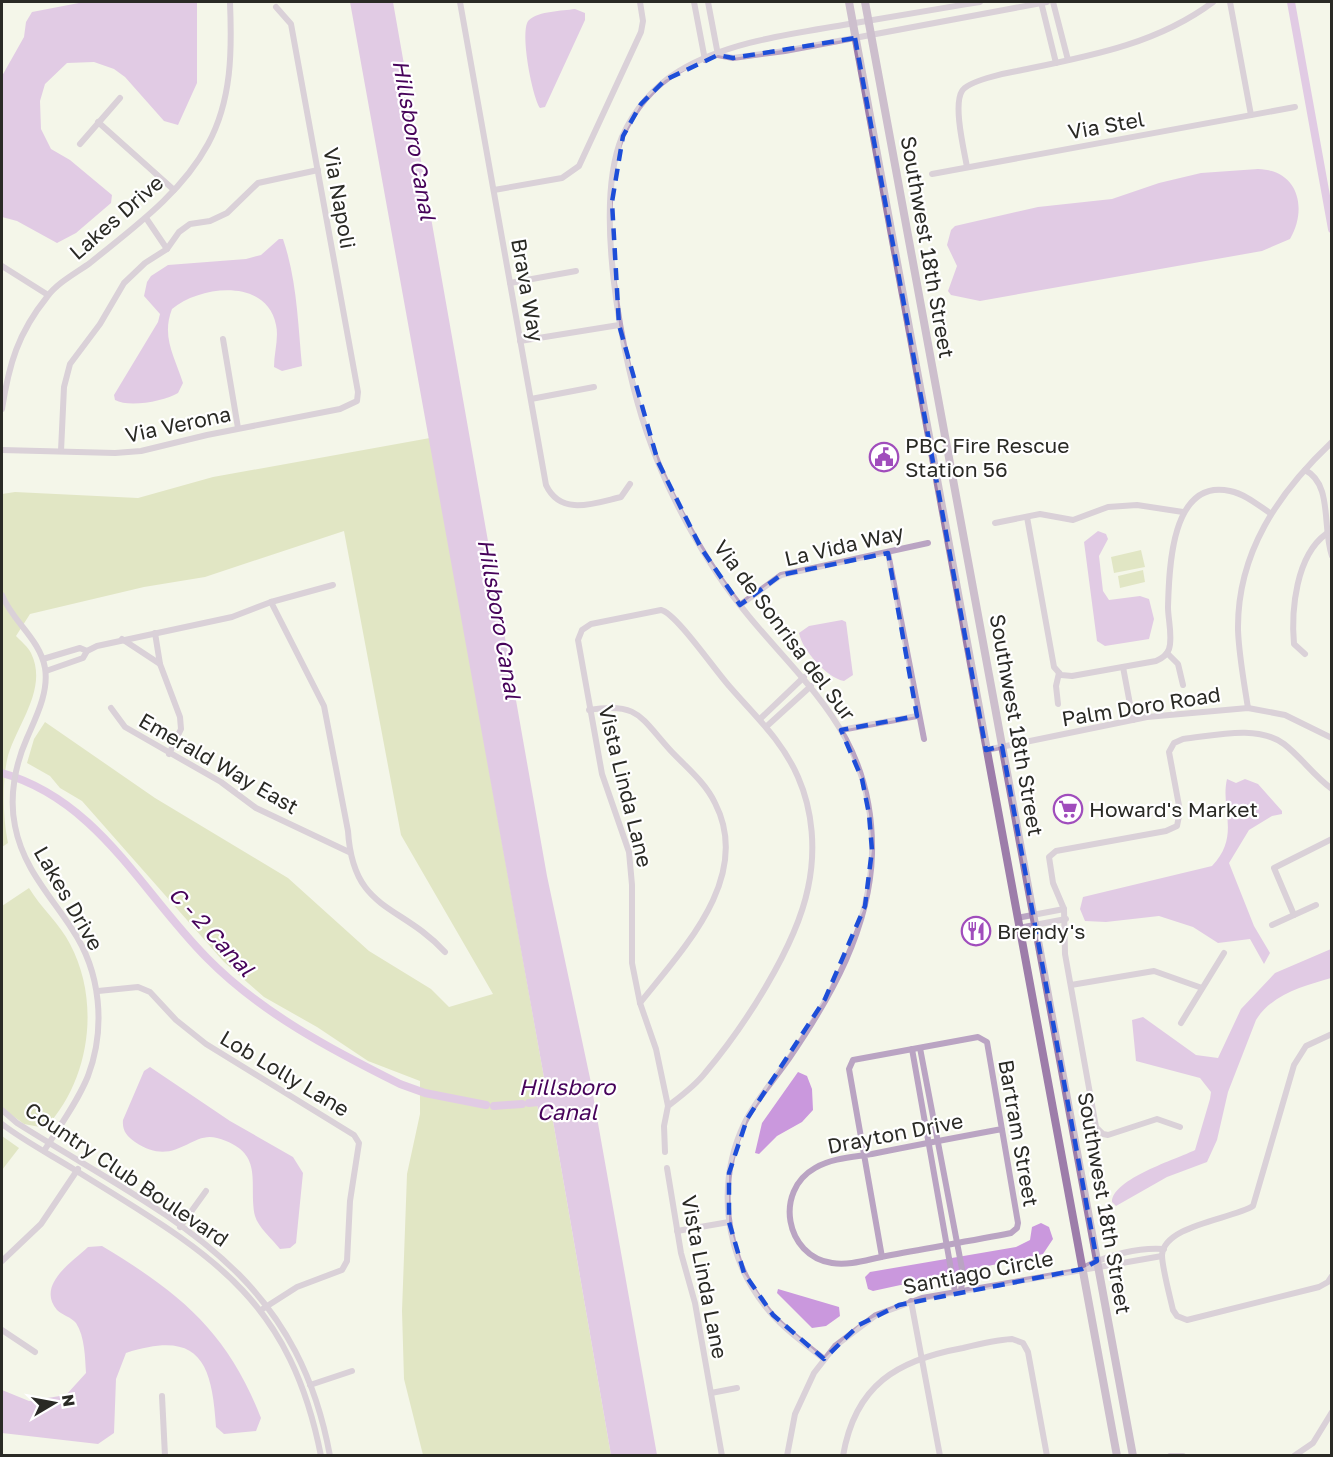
<svg xmlns="http://www.w3.org/2000/svg" width="1333" height="1457" viewBox="0 0 1333 1457" font-family="'Golos Text',sans-serif">
	<rect width="100%" height="100%" fill="#f4f6e9"/>
	<g fill="#cbd298">
		<path d="M430,438l115,645 -10,14 4,16 14,8 58,334h-188l-19,-76 -2,-68 5,-137 13,-60v-33l-52,-20 -51,-34 -53,-30 -40,-35 -142,-161 -22,-13 -10,-12 -23,-13 7,-24 11,-17 110,76 133,80 81,73 62,38 18,18 44,-13 -92,-159 -57,-304 -139,46 -61,10 -114,27 -14,22c5,5 12,11 15,17 18,37 -16,73 -24,107 -5,25 -4,58 1,83l-6,4v-353l13,-2 123,6 75,-21z"/>
		<polygon points="1141,550 1145,567 1114,573 1111,557"/>
		<polygon points="1143,570 1145,582 1120,588 1118,576"/>
		<path d="M29,888c12,20 31,36 41,56 31,58 20,137 -25,184l-21,-4 -22,-16v-202z"/>
		<polygon points="2,1136 19,1148 2,1170"/>
	</g>
	<g fill="#ca98dd">
		<polygon points="84,2 197,2 197,83 178,125 164,121 125,77 114,69 94,62 67,63 45,84 40,101 41,129 51,149 70,160 112,195 111,203 76,233 57,243 17,221 2,217 2,76 24,37 26,22 32,12"/>
		<polygon points="350,2 393,2 547,876 590,1078 657,1455 611,1455 553,1121 539,1113 535,1097 545,1083"/>
		<path d="M575,9l10,4v7l-40,87 -5,1c-8,-12 -21,-79 -11,-88 10,-9 33,-9 46,-11z"/>
		<path d="M1258,169c40,1 50,39 32,70l-28,12 -282,50 -29,-6 -3,-4 9,-25 -10,-21 4,-15 4,-4 83,-19 74,-8 47,-16 42,-10z"/>
		<path d="M279,239h4c14,41 15,85 19,127l-20,5 -8,-4c0,-14 5,-29 2,-42 -9,-47 -75,-40 -104,-16 -11,28 3,48 11,74l-5,10c-13,8 -49,15 -63,7l-1,-5 44,-73 2,-8 -16,-18 3,-14 4,-6 17,-11 78,-6 15,-4z"/>
		<polygon points="1098,531 1106,534 1108,539 1099,556 1103,591 1109,600 1140,596 1149,599 1154,619 1149,639 1105,646 1097,641 1084,542"/>
		<path d="M842,620l4,2 7,53 -9,6c-17,-3 -42,-31 -45,-48l10,-7z"/>
		<path d="M1227,779l9,4 9,-4 13,5 24,27v3l-10,2 -23,14 -20,33 25,63 16,27 -6,11 -14,-25 -32,4 -25,-16 -34,-11 -53,6 -21,-1 -5,-12 3,-12 129,-31c29,-30 8,-57 15,-87z"/>
		<path d="M1331,949v29c-27,8 -59,16 -75,42l-28,72 -11,48 -10,22 -40,15 -51,29 -4,-4c0,-23 65,-43 83,-52l15,-51 1,-7 -11,-14 -64,-17 -4,-41 11,-3 53,38 22,3 23,-49 34,-36z"/>
		<path d="M150,1067l80,54 63,36 10,16 -7,70 -6,5 -10,1c-7,-9 -22,-22 -25,-33 -7,-34 11,-64 -38,-78 -26,-8 -42,31 -82,4 -8,-6 -13,-11 -12,-22l21,-49z"/>
		<polygon points="798,1072 807,1076 812,1089 813,1110 802,1122 777,1136 759,1154 755,1153 762,1123"/>
		<polygon points="1041,1223 1049,1227 1053,1239 1043,1254 873,1291 868,1289 865,1277 870,1272 1016,1247 1030,1240 1032,1227"/>
		<path d="M102,1246c78,47 125,85 159,172l-5,13 -32,3 -8,-7c-4,-67 -18,-97 -90,-74l-10,26 -2,54 -16,11 -96,-11v-43l27,11 37,-6 20,-22c-1,-15 -1,-36 -10,-50 -5,-6 -14,-8 -19,-13 -21,-25 15,-48 31,-63z"/>
		<polygon points="778,1289 839,1307 840,1316 826,1326 812,1328 777,1293"/>
	</g>
	<g fill="none" stroke-linecap="round" stroke-linejoin="round">
		<g stroke="#ca98dd" stroke-width="8">
			<polyline points="1291,2 1332,229"/>
			<path d="M2,773c96,27 140,120 205,185 54,55 125,92 193,126l25,9 61,12"/>
			<polyline points="529,1103 547,1101"/>
			<polyline points="494,1106 522,1104"/>
		</g>
		<g stroke="#baa4c3" stroke-width="6">
			<path d="M460,2l86,483c15,32 49,18 75,12l9,-13"/>
			<polyline points="694,2 705,60"/>
			<polyline points="708,2 718,55"/>
			<polyline points="1041,2 1056,63"/>
			<polyline points="1053,2 1068,60"/>
			<polyline points="1230,2 1251,115"/>
			<polyline points="718,55 733,58 785,51 1047,2"/>
			<polyline points="98,122 174,190"/>
			<polyline points="80,144 120,98"/>
			<path d="M967,167c-3,-17 -14,-62 -5,-76 6,-10 43,-18 55,-20 68,-14 139,-26 196,-69"/>
			<polyline points="932,174 1295,107"/>
			<polyline points="494,190 562,178 579,166 641,32 643,21 640,2"/>
			<polyline points="146,218 167,249"/>
			<polyline points="2,266 48,295"/>
			<polyline points="510,283 576,271"/>
			<polyline points="223,339 238,428"/>
			<polyline points="520,341 619,325"/>
			<polyline points="531,399 594,387"/>
			<path d="M2,409c7,-45 16,-76 45,-112 10,-14 29,-24 43,-34 43,-35 91,-69 118,-119 24,-44 24,-94 22,-142"/>
			<polyline points="2,450 115,453 141,451 207,435 340,409 357,401 358,392 291,24 276,7"/>
			<polyline points="61,451 64,387 70,364 100,324 124,283 145,263 167,249 179,232 190,224 210,221 227,213 258,183 318,170"/>
			<path d="M1305,470c28,14 17,58 27,86"/>
			<path d="M1027,517l27,150 7,8 11,1 84,-15c7,-3 11,-6 13,-12 4,-12 -1,-29 -1,-42 1,-38 3,-129 62,-116 15,3 28,14 40,22"/>
			<polyline points="995,523 1040,514 1073,520 1108,507 1137,505 1183,512"/>
			<polyline points="888,553 924,739"/>
			<path d="M2,595c10,26 38,44 43,73 4,24 -9,49 -18,70 -12,27 -18,59 -12,88 8,42 35,69 57,103 29,43 34,99 16,147 -11,27 -29,51 -44,75"/>
			<path d="M271,602l53,104 24,125c5,81 52,72 97,121"/>
			<polyline points="740,605 781,575 928,543"/>
			<polyline points="155,633 160,664"/>
			<polyline points="122,639 160,664 180,717 181,729 169,754"/>
			<polyline points="1167,653 1178,664 1183,685"/>
			<path d="M1305,654l-11,-10c-3,-34 2,-88 32,-110"/>
			<polyline points="43,659 80,648 87,651"/>
			<polyline points="1123,667 1133,720"/>
			<polyline points="46,671 83,658 87,651 97,646 232,617 271,602 333,585"/>
			<polyline points="1058,704 1056,686 1059,673"/>
			<polyline points="111,708 125,727 221,782 256,808 349,852"/>
			<path d="M1248,708c-4,-26 -9,-52 -10,-78 -1,-77 40,-137 94,-188"/>
			<path d="M589,710c50,-8 51,7 82,41 15,16 34,31 44,52 38,74 -32,146 -75,200"/>
			<polyline points="760,719 804,677"/>
			<polyline points="767,726 811,686"/>
			<polyline points="841,730 917,716"/>
			<polyline points="986,750 1147,717 1248,708 1285,715 1332,738"/>
			<polyline points="1294,915 1274,868 1332,839"/>
			<polyline points="1017,918 1064,909"/>
			<polyline points="1272,925 1316,905"/>
			<polyline points="1019,928 1066,919"/>
			<polyline points="1071,985 1154,971 1202,988"/>
			<polyline points="98,991 138,987 150,992 176,1020 206,1044 354,1135 359,1143 350,1201 347,1261 342,1270 297,1287 261,1310"/>
			<polyline points="1181,1023 1224,953"/>
			<path d="M1332,1034l-26,12 -12,19 -41,141c-21,13 -89,19 -91,49 0,12 8,42 11,55l4,6 10,4 132,-33 9,-5 4,-6"/>
			<polyline points="920,1048 963,1274 961,1291"/>
			<polyline points="912,1049 955,1292"/>
			<path d="M2,1110l15,13c147,93 278,142 313,333"/>
			<path d="M2,1124c22,17 49,31 73,46 130,81 214,123 246,286"/>
			<path d="M1180,1127l-23,-8 -49,16 -5,-1 -7,-7 -31,-173 -1,-45 -11,-26 -4,-26 7,-6 110,-20 11,-5 3,-15 -11,-59 5,-9 9,-4c30,-3 74,-15 101,5 17,13 30,32 48,45"/>
			<path d="M665,1152l-1,-26 4,-20 -12,-57 -16,-46 -8,-40v-78l-3,-33 -27,-78 -24,-134 4,-10 9,-6 70,-14c15,3 55,62 69,77 25,29 52,53 68,90 15,34 18,74 10,111 -12,59 -64,139 -103,185 -10,13 -24,23 -37,33"/>
			<polyline points="667,1168 681,1253 695,1303 722,1456"/>
			<polyline points="180,1227 206,1191"/>
			<polyline points="677,1231 729,1222"/>
			<path d="M882,1257l-33,-188 4,-9 125,-23 9,5 31,181 -1,5 -6,5c-41,8 -83,15 -125,23 -17,3 -36,10 -54,7 -47,-7 -58,-72 -17,-95 17,-10 39,-11 57,-14 44,-9 87,-17 130,-25"/>
			<polyline points="2,1261 41,1224 78,1169"/>
			<path d="M1085,1267c23,-12 54,-20 79,-18"/>
			<polyline points="911,1301 940,1456"/>
			<polyline points="2,1330 35,1352"/>
			<path d="M824,1359c-20,-16 -43,-32 -59,-53 -41,-52 -49,-124 -20,-184 12,-24 30,-43 45,-65 41,-60 80,-129 82,-203 3,-136 -88,-180 -154,-279 -29,-44 -54,-92 -71,-142 -25,-72 -54,-225 -25,-296 12,-27 32,-51 57,-66 50,-30 113,-37 170,-47 43,-7 87,-15 131,-22"/>
			<polyline points="310,1385 352,1371"/>
			<polyline points="711,1393 737,1388"/>
			<polyline points="162,1396 165,1456"/>
			<polyline points="787,1456 795,1414 814,1373 835,1346 876,1315 922,1298 1162,1256"/>
			<path d="M843,1456c12,-71 54,-96 120,-108 16,-4 33,-8 49,-9l11,4 5,9 19,104"/>
			<polyline points="1170,1456 1183,1456"/>
			<polyline points="1294,1456 1313,1443 1332,1412"/>
		</g>
		<g stroke="#9d7daa" stroke-width="8">
			<polyline points="849,2 1117,1456"/>
			<polyline points="865,2 1133,1456"/>
		</g>
	</g>
	<path d="M0 0H1333V1457H0ZM855,38l131,712 16,-4 95,515 -15,8 -183,36 -40,20 -35,34 -51,-44 -29,-42 -15,-51v-49l18,-54 78,-120 40,-93 7,-56 -3,-36 -7,-35 -21,-49 76,-14 -29,-163 -107,22 -41,30 -39,-57 -43,-86 -39,-137 -7,-123 11,-66 18,-32 24,-24 53,-25 15,3z" fill="#f4f6e9" fill-opacity=".55" fill-rule="evenodd"/>
	<path fill="none" stroke="#1d4ed8" stroke-width="4.5" stroke-dasharray="12 8" stroke-linejoin="round" d="M855,38l131,712 16,-4 95,515 -15,8 -183,36 -40,20 -35,34 -51,-44 -29,-42 -15,-51v-49l18,-54 78,-120 40,-93 7,-56 -3,-36 -7,-35 -21,-49 76,-14 -29,-163 -107,22 -41,30 -39,-57 -43,-86 -39,-137 -7,-123 11,-66 18,-32 24,-24 53,-25 15,3z"/>
	<defs>
		<g id="civic-ring" transform="scale(1.5)"><circle r="9.5" fill="#fff" stroke="#a04dbc" stroke-width="1.5"/><path d="M-.6-6.5H3V-4.5H.6V-3L4-1V1h2V6H-6V1h2V-1L-.6-3ZM-1.2 2.5V6h2.4V2.5Z" fill="#a04dbc"/></g>
		<g id="supermarket-ring" transform="scale(1.5)"><circle r="9.5" fill="#fff" stroke="#a04dbc" stroke-width="1.5"/><path d="M-6-5.5h2.5l.6 2H6L4.5 2H-2.5L-4.4-4H-6ZM-1.5 3.2a1.3 1.3 0 1 0 .1 0ZM3 3.2a1.3 1.3 0 1 0 .1 0Z" fill="#a04dbc"/></g>
		<g id="restaurant-ring" transform="scale(1.5)"><circle r="9.5" fill="#fff" stroke="#a04dbc" stroke-width="1.5"/><path d="M-5-6h1v4h1v-4h1v4h1v-4h1v5L-1.5 .5V6h-2V.5L-5-1ZM5-6V6H3V1.5H1.5Q1.5-4 5-6Z" fill="#a04dbc"/></g>
	</defs>
	<g fill-rule="evenodd">
		<use href="#civic-ring" x="884" y="457"/>
		<use href="#supermarket-ring" x="1068" y="809"/>
		<use href="#restaurant-ring" x="976" y="931"/>
	</g>
	<g text-anchor="middle" dominant-baseline="central" stroke-width="4.5" stroke-linejoin="round" paint-order="stroke">
		<g font-size="21" fill="#2a2a25" stroke="#fff">
			<text transform="translate(1106 125) rotate(-10)">Via Stel</text>
			<text transform="translate(340 198) rotate(80)">Via Napoli</text>
			<text transform="translate(116 217) rotate(-41)">Lakes Drive</text>
			<text transform="translate(928 247) rotate(80)">Southwest 18th Street</text>
			<text transform="translate(528 290) rotate(80)">Brava Way</text>
			<text transform="translate(178 424) rotate(-12)">Via Verona</text>
			<text transform="translate(844 545) rotate(-13)">La Vida Way</text>
			<text transform="translate(785 630) rotate(53)">Via de Sonrisa del Sur</text>
			<text transform="translate(1141 706) rotate(-9)">Palm Doro Road</text>
			<text transform="translate(1017 725) rotate(80)">Southwest 18th Street</text>
			<text transform="translate(219 763) rotate(30)">Emerald Way East</text>
			<text transform="translate(626 786) rotate(76)">Vista Linda Lane</text>
			<text transform="translate(69 898) rotate(60)">Lakes Drive</text>
			<text transform="translate(285 1073) rotate(31)">Lob Lolly Lane</text>
			<text transform="translate(895 1133) rotate(-11)">Drayton Drive</text>
			<text transform="translate(1019 1133) rotate(80)">Bartram Street</text>
			<text transform="translate(127 1174) rotate(34)">Country Club Boulevard</text>
			<text transform="translate(1105 1203) rotate(80)">Southwest 18th Street</text>
			<text transform="translate(978 1272) rotate(-11)">Santiago Circle</text>
			<text transform="translate(705 1277) rotate(79)">Vista Linda Lane</text>
		</g>
		<g font-size="21" fill="#2a2a25" stroke="#fff" text-anchor="start">
			<text x="905" y="445">PBC Fire Rescue<tspan x="905" dy="24">Station 56</tspan></text>
			<text x="1089" y="809">Howard's Market</text>
			<text x="997" y="931">Brendy's</text>
		</g>
		<g font-size="22" font-style="italic" fill="#47035a" stroke="#fff">
			<text transform="translate(415 140) rotate(80)">Hillsboro Canal</text>
			<text transform="translate(500 619) rotate(80)">Hillsboro Canal</text>
			<text transform="translate(212 931) rotate(47)">C - 2 Canal</text>
			<text x="567" y="1086">Hillsboro<tspan x="567" dy="25">Canal</tspan></text>
		</g>
	</g>
	<rect width="1333" height="1457" fill="none" stroke="#2a2a25" stroke-width="6"/>
	<g transform="translate(54 1403) rotate(80)" stroke="#ffffff" stroke-width="4.5" paint-order="stroke">
	<path d="M0-4.5L10 22L0 15L-10 22Z" fill="#2a2a25"/>
	<text y="-9" font-size="16" font-weight="bold" text-anchor="middle" fill="#2a2a25">N</text>
	</g>
</svg>
